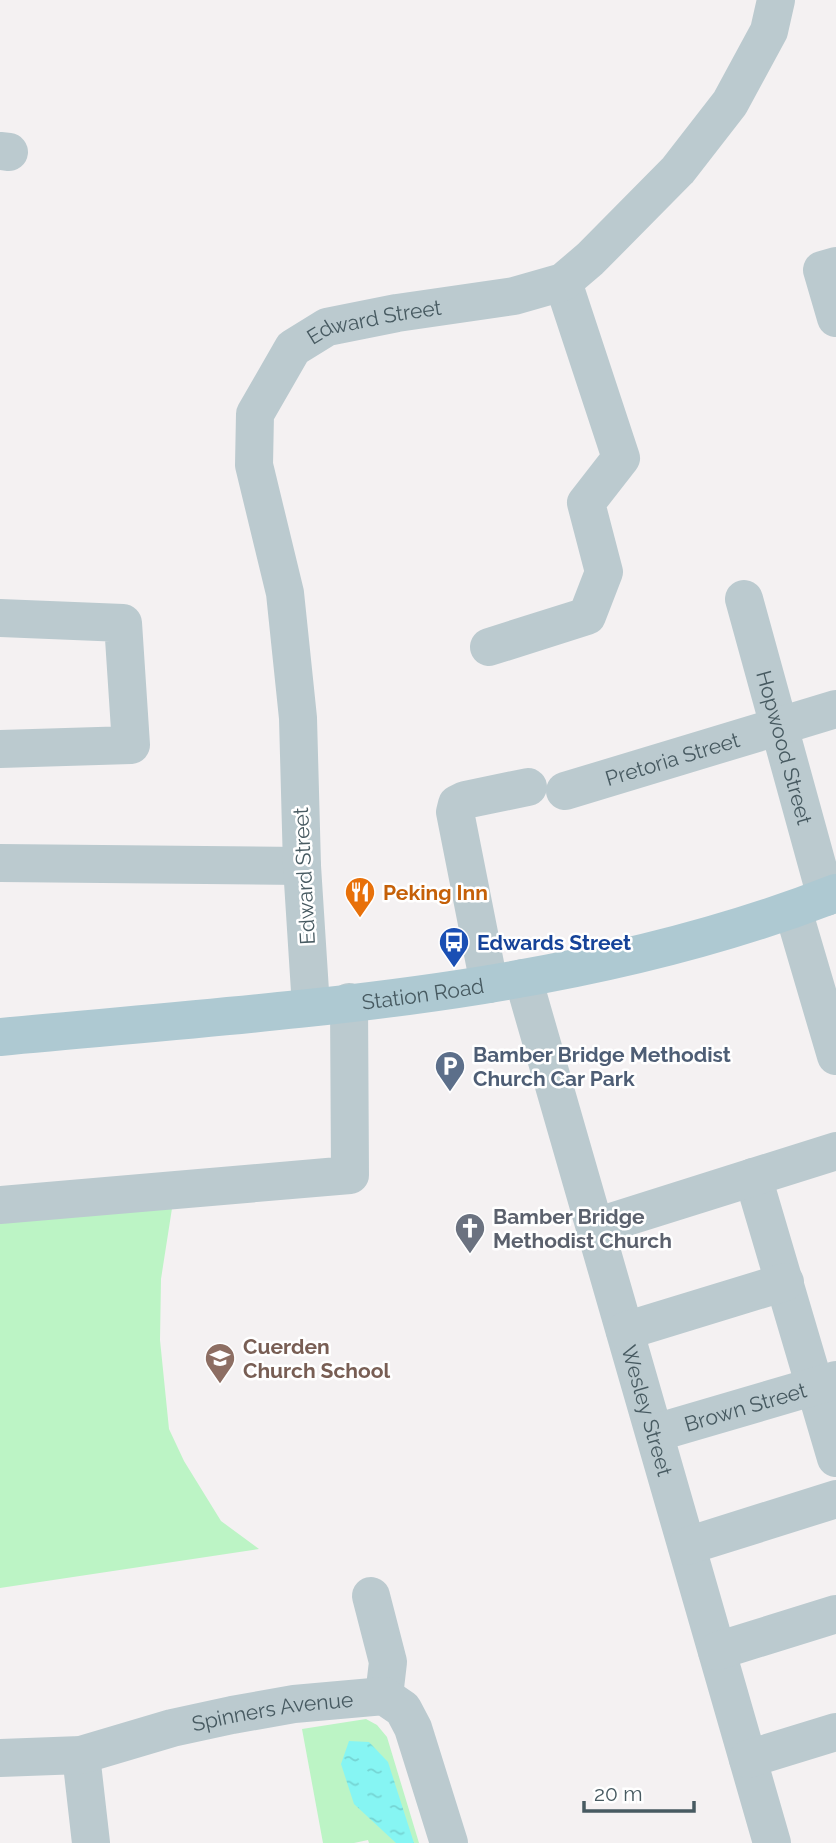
<svg xmlns="http://www.w3.org/2000/svg" width="836" height="1843" viewBox="0 0 836 1843" font-family="Raleway,sans-serif">
	<defs>
		<pattern id="water-ripples" width="26" height="14" patternUnits="userSpaceOnUse" patternTransform="scale(1.75)"><rect width="26" height="14" fill="#86f5f3"/><path d="M2 4q2-2 4 0t4 0M15 11q2-2 4 0t4 0" fill="none" stroke="#75d4d3"/></pattern>
	</defs>
	<rect width="100%" height="100%" fill="#f4f1f2"/>
	<g fill="#bcf4c5">
		<polygon points="173,1202 161,1279 160,1340 169,1429 184,1461 221,1521 259,1549 0,1588 0,1219"/>
		<polygon points="366,1719 377,1725 387,1737 419,1843 369,1843 368,1840 354,1843 323,1843 302,1729"/>
	</g>
	<polygon fill="url(#water-ripples)" points="349,1741 369,1742 388,1762 414,1843 396,1843 354,1804 341,1764"/>
	<g fill="none" stroke-linecap="round" stroke-linejoin="round">
		<g stroke="#bbcacf" stroke-width="38">
			<polyline points="0,151 9,152"/>
			<polyline points="836,266 822,270 836,318"/>
			<path id="s1" d="M744,599l82,298"/>
			<polyline points="0,618 123,623 131,745 0,749"/>
			<polyline points="489,647 587,616 604,572 586,503 621,458 563,282"/>
			<path id="s2" d="M565,791l271,-82"/>
			<polyline points="0,863 302,866"/>
			<polyline points="793,910 836,1056"/>
			<path id="s3" d="M523,978l249,865"/>
			<polyline points="489,984 455,812 457,804 465,800 528,787"/>
			<path id="s4" d="M311,1007l-9,-141 -4,-148 -13,-125 -31,-128 1,-51 38,-66 34,-21 70,-14 117,-17 49,-14 27,-23 88,-89 52,-67 39,-72 7,-31"/>
			<polyline points="753,1177 836,1458"/>
			<polyline points="0,1205 350,1175 349,1002"/>
			<polyline points="595,1227 836,1151"/>
			<polyline points="625,1331 785,1282"/>
			<path id="s5" d="M655,1433l181,-53"/>
			<polyline points="687,1546 836,1499"/>
			<polyline points="371,1596 388,1662 384,1696"/>
			<polyline points="717,1651 836,1614"/>
			<polyline points="81,1755 91,1843"/>
			<path id="s6" d="M0,1758l81,-3 91,-27 60,-13 62,-11 90,-8 19,13 10,19 36,115"/>
			<polyline points="748,1759 836,1732"/>
		</g>
		<path stroke="#aec9d2" stroke-width="38" id="s7" d="M0,1037c280,-27 571,-40 836,-144"/>
	</g>
	<defs>
		<g id="restaurant-pin" transform="scale(1.575)"><path d="M0 17L-7.5 6A9.5 9.5 0 1 1 7.5 6Z" fill="#e8710a" stroke="#fff"/><path d="M-5-6h1v4h1v-4h1v4h1v-4h1v5L-1.5 .5V6h-2V.5L-5-1ZM5-6V6H3V1.5H1.5Q1.5-4 5-6Z" fill="#fff"/></g>
		<g id="bus-pin" transform="scale(1.575)"><path d="M0 17L-7.5 6A9.5 9.5 0 1 1 7.5 6Z" fill="#1a4fb4" stroke="#fff"/><path d="M-5-6H5V4H4V6H2V4H-2V6H-4V4H-5ZM-3.5-4V0h7V-4ZM-3.5 1.2v1.5H-2V1.2ZM2 1.2v1.5H3.5V1.2Z" fill="#fff"/></g>
		<g id="parking-pin" transform="scale(1.575)"><path d="M0 17L-7.5 6A9.5 9.5 0 1 1 7.5 6Z" fill="#5c6f8a" stroke="#fff"/><path d="M-3.5-5.5H1a3.5 3.5 0 0 1 0 7H-1V5.5H-3.5ZM-1-3.4V-.6H.8a1.4 1.4 0 0 0 0-2.8Z" fill="#fff"/></g>
		<g id="church-pin" transform="scale(1.575)"><path d="M0 17L-7.5 6A9.5 9.5 0 1 1 7.5 6Z" fill="#6b7280" stroke="#fff"/><path d="M-1.2-6h2.4v3.5h3.3v2.4h-3.3V6h-2.4V-.1h-3.3v-2.4h3.3Z" fill="#fff"/></g>
		<g id="school-pin" transform="scale(1.575)"><path d="M0 17L-7.5 6A9.5 9.5 0 1 1 7.5 6Z" fill="#8d6e63" stroke="#fff"/><path d="M0-5L7-2L0 1L-7-2ZM-4 1L0 2.5L4 1V4Q0 6-4 4Z" fill="#fff"/></g>
	</defs>
	<g fill-rule="evenodd">
		<use href="#restaurant-pin" x="360" y="892"/>
		<use href="#bus-pin" x="454" y="942"/>
		<use href="#parking-pin" x="450" y="1066"/>
		<use href="#church-pin" x="470" y="1228"/>
		<use href="#school-pin" x="220" y="1358"/>
	</g>
	<g text-anchor="middle" dominant-baseline="central" stroke-width="5" stroke-linejoin="round" paint-order="stroke">
		<g font-size="21" fill="#475a61" stroke="#fff">
			<text stroke="none"><textPath href="#s4" startOffset="761">Edward Street</textPath></text>
			<text stroke="none"><textPath href="#s1" startOffset="154">Hopwood Street</textPath></text>
			<text stroke="none"><textPath href="#s2" startOffset="112">Pretoria Street</textPath></text>
			<text transform="translate(304 876) rotate(-93)">Edward Street</text>
			<text stroke="none"><textPath href="#s7" startOffset="425">Station Road</textPath></text>
			<text stroke="none"><textPath href="#s5" startOffset="94">Brown Street</textPath></text>
			<text stroke="none"><textPath href="#s3" startOffset="450">Wesley Street</textPath></text>
			<text stroke="none"><textPath href="#s6" startOffset="278">Spinners Avenue</textPath></text>
		</g>
		<g font-size="21" font-weight="bold" fill="#c56008" stroke="#fff" text-anchor="start">
			<text x="383" y="892">Peking Inn</text>
		</g>
		<g font-size="21" font-weight="bold" fill="#164399" stroke="#fff" text-anchor="start">
			<text x="477" y="942">Edwards Street</text>
		</g>
		<g font-size="21" font-weight="bold" fill="#4e5e75" stroke="#fff" text-anchor="start">
			<text x="473" y="1054">Bamber Bridge Methodist<tspan x="473" dy="24">Church Car Park</tspan></text>
		</g>
		<g font-size="21" font-weight="bold" fill="#5b616d" stroke="#fff" text-anchor="start">
			<text x="493" y="1216">Bamber Bridge<tspan x="493" dy="24">Methodist Church</tspan></text>
		</g>
		<g font-size="21" font-weight="bold" fill="#785e54" stroke="#fff" text-anchor="start">
			<text x="243" y="1346">Cuerden<tspan x="243" dy="24">Church School</tspan></text>
		</g>
	</g>
	<path d="M584 1801v10h110v-10" fill="none" stroke="#475a61" stroke-width="3.5"/>
	<text x="594" y="1801" font-size="21" fill="#475a61" stroke="#ffffff" stroke-width="5" paint-order="stroke">20 m</text>
</svg>
